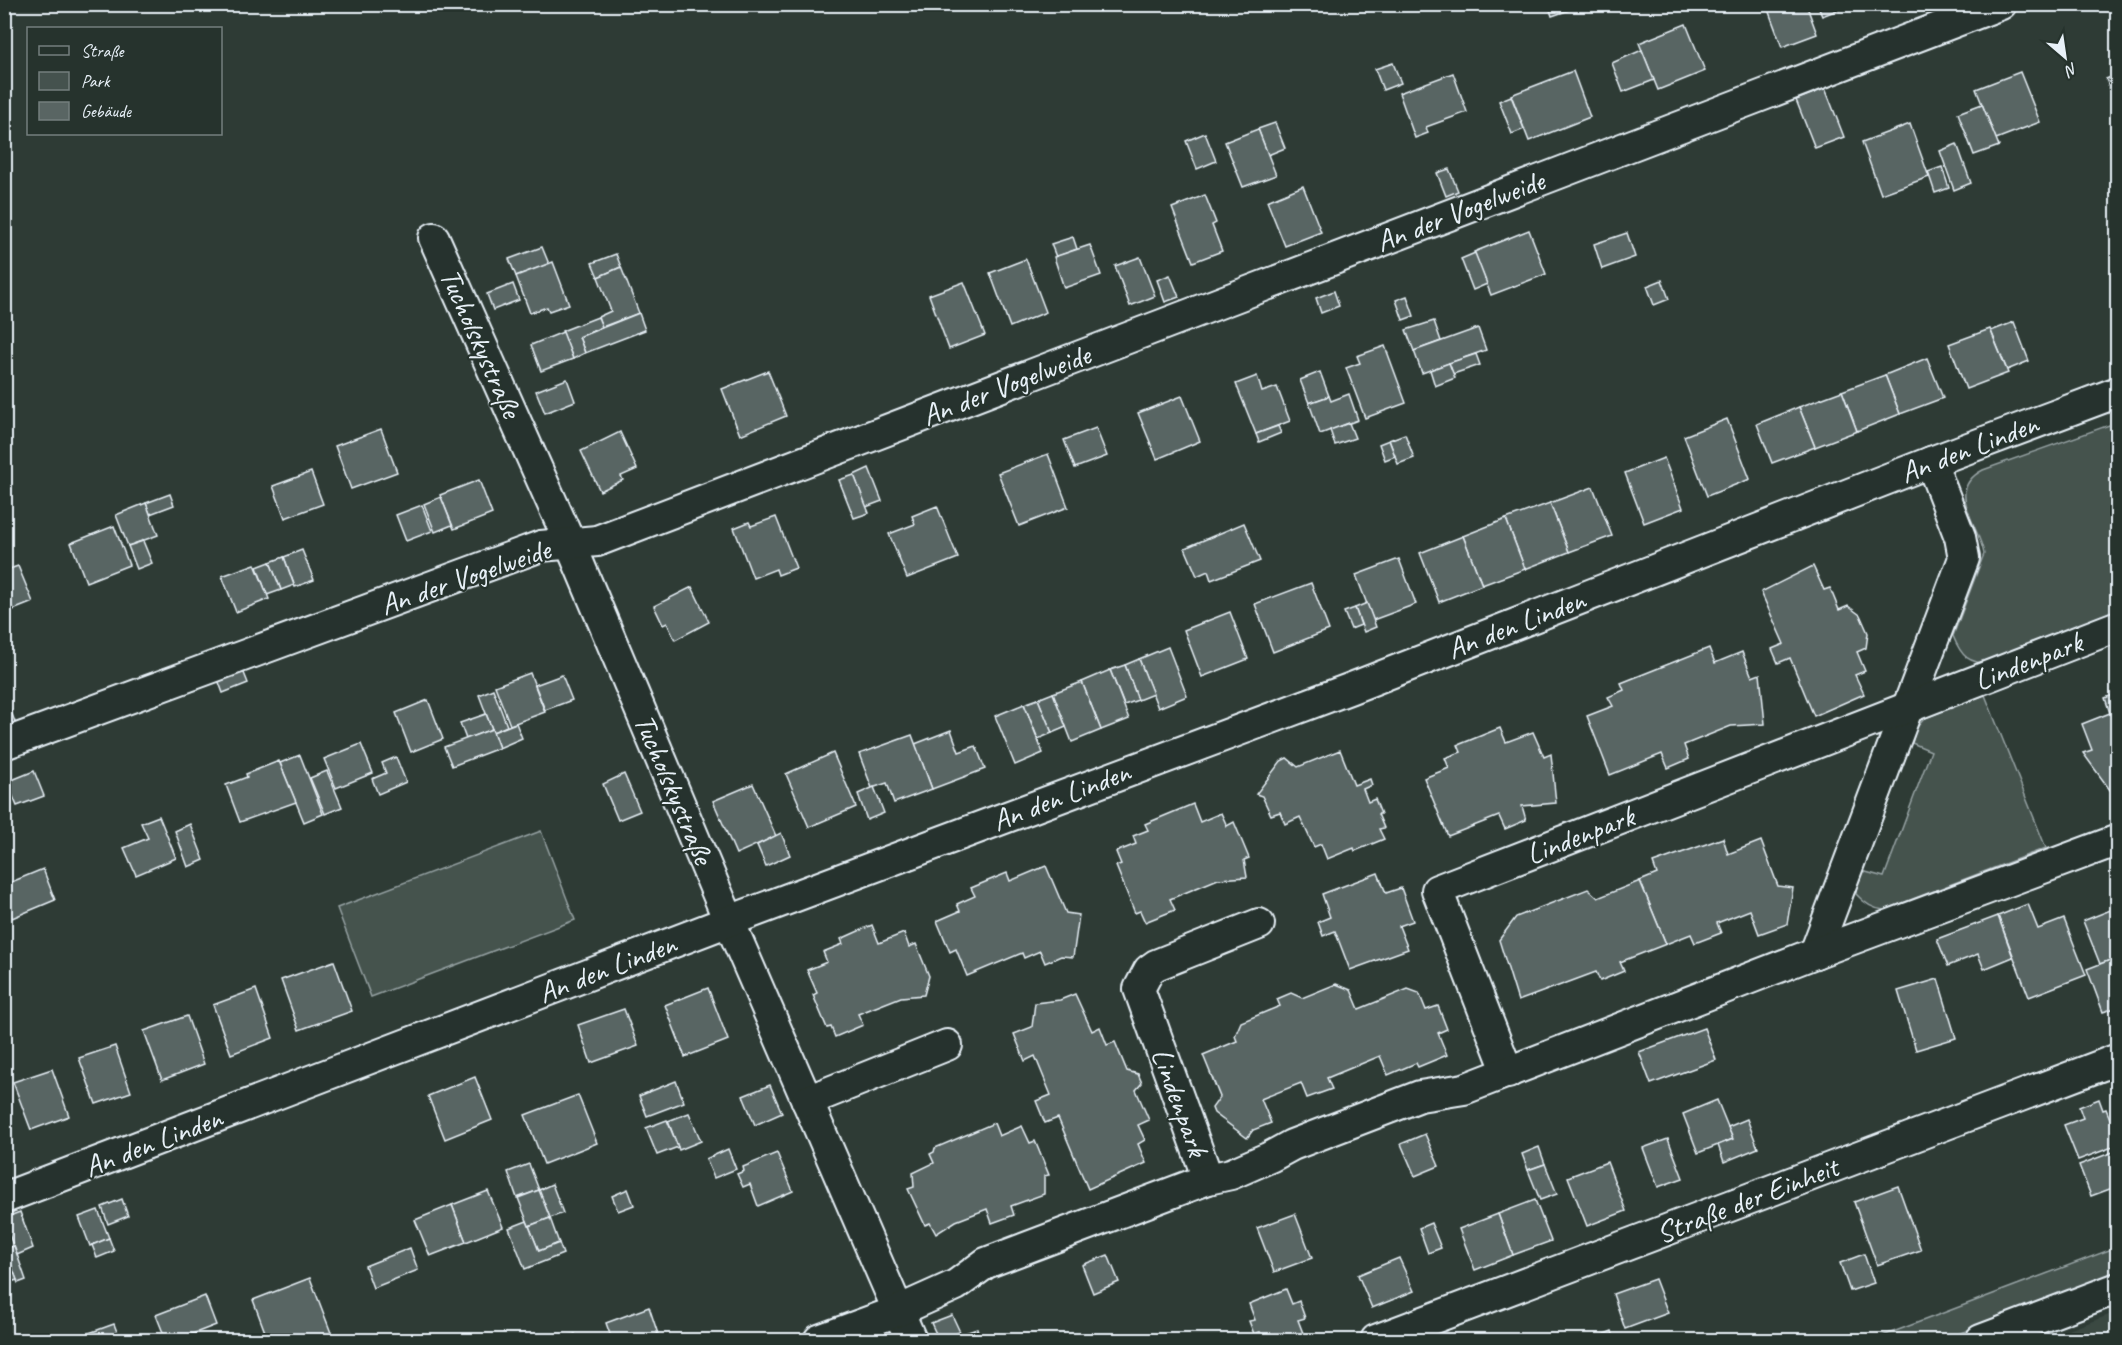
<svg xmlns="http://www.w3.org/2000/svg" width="2122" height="1345" viewBox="0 0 2122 1345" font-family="Caveat,sans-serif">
	<rect width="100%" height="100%" fill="#2e3b35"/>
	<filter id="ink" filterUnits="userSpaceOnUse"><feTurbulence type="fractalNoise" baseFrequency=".0167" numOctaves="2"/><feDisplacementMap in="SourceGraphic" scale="12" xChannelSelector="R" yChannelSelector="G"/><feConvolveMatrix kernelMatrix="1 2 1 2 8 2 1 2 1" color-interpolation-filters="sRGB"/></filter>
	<g filter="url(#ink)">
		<polygon fill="#3b4843" points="2117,1312 2117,1340 2042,1340"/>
		<g fill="#45524e" stroke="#96a2a3" stroke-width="1.5">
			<path d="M2112,424l6,3 -1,190 -125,48c-24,-3 -30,-7 -39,-29l31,-82c-5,-30 -40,-64 -1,-84z"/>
			<path d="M1985,695l61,153 -162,62c-12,-1 -20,-7 -28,-16v-7l6,-16 22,6 47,-126 -19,-8 4,-15 9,-10z"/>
			<polygon points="541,831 575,920 371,997 337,908"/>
			<polygon points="2117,1247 2117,1274 1942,1340 1872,1340"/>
		</g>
		<g fill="#596563" stroke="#e8f1f8" stroke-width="1.5">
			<polygon points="1548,4 1577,4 1578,7 1552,16"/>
			<polygon points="1766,4 1806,4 1817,34 1782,47"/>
			<polygon points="1817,4 1853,4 1822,16"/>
			<polygon points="1686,24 1705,71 1658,90 1639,43"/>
			<polygon points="1642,50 1654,80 1623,92 1612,63"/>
			<polygon points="1393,63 1401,83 1383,90 1375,69"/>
			<polygon points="1573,71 1590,117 1529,141 1511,95"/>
			<polygon points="2020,72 2040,122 1996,139 1976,89"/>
			<polygon points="1453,73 1467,112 1426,127 1428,133 1415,138 1399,93"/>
			<polygon points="2118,74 2118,105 2116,105 2106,79"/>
			<polygon points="1825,88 1844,137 1815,148 1796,100"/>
			<polygon points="1511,96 1524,129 1512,134 1499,101"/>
			<polygon points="1982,104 1999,146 1974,155 1958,113"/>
			<polygon points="1275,123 1285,148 1268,155 1258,129"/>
			<polygon points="1910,124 1929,177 1881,194 1862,142"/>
			<polygon points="1258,129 1276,175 1243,187 1225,142"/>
			<polygon points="1205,133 1216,161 1197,169 1186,141"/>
			<polygon points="1957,144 1971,183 1954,190 1940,151"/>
			<polygon points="1942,167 1949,188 1935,193 1928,172"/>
			<polygon points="1449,169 1458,191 1446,196 1437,173"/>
			<polygon points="1303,186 1321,232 1285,246 1267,201"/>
			<polygon points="1205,195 1216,223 1212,225 1222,251 1193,262 1172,208"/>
			<polygon points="1529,230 1546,274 1491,295 1474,252"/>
			<polygon points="1627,233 1635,257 1602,269 1594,244"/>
			<polygon points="1073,237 1077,249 1056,257 1051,244"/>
			<polygon points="1090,245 1101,275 1064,288 1054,257"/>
			<polygon points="542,247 549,264 516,276 509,259"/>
			<polygon points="1475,253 1487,284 1473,290 1461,259"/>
			<polygon points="616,254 621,267 598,277 592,263"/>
			<polygon points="1140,257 1155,296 1130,306 1115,266"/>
			<polygon points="1026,259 1046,312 1010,327 990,273"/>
			<polygon points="553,262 569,304 549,311 547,307 530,313 516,276"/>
			<polygon points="621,267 639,313 602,327 598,317 611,311 598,277"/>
			<polygon points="1170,275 1179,297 1165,302 1157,280"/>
			<polygon points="1662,280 1669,299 1654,305 1647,286"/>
			<polygon points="964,282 985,335 949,349 929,295"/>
			<polygon points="513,284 519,300 493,310 487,294"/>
			<polygon points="1334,291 1339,306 1321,313 1316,298"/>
			<polygon points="1407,296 1414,316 1403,320 1396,300"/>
			<polygon points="639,313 645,330 585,353 579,337"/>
			<polygon points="598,317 602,327 579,337 585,353 573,359 562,331"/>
			<polygon points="1434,321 1441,341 1414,351 1406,330"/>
			<polygon points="2014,322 2029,361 2007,370 1991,331"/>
			<polygon points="1478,328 1486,350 1422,373 1414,351"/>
			<polygon points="1990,329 2008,373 1966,389 1949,344"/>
			<polygon points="563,332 573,359 541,371 531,345"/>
			<polygon points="1385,346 1406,403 1365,418 1346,368 1360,363 1357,356"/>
			<polygon points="1476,354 1480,365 1453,374 1449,363"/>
			<polygon points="1927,358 1943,398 1900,414 1885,375"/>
			<polygon points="1449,363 1455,378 1435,386 1430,370"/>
			<polygon points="768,371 786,416 740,435 722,389"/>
			<polygon points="1320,372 1329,396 1309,403 1300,380"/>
			<polygon points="1885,375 1900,414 1857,431 1842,391"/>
			<polygon points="1257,376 1262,392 1277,387 1290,421 1256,434 1236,384"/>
			<polygon points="567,379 575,401 545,413 536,391"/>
			<polygon points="1842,391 1857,431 1815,447 1799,407"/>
			<polygon points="1349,394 1358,420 1320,434 1309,403 1329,396 1331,401"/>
			<polygon points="1182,396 1200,441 1157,459 1138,413"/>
			<polygon points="1799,407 1815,447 1772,463 1757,424"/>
			<polygon points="1727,419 1750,479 1707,496 1684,436"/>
			<polygon points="1349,423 1355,438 1335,445 1330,430"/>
			<polygon points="1278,426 1281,433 1259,442 1256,434"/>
			<polygon points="1096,428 1107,456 1075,468 1064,440"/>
			<polygon points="381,429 397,472 351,489 335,446"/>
			<polygon points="620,432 637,469 621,476 623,480 600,491 581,451"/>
			<polygon points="1405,434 1414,458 1398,464 1389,440"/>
			<polygon points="1389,440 1395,456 1385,460 1379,444"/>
			<polygon points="1048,454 1068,507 1019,526 998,473"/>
			<polygon points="1664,458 1683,508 1644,523 1625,473"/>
			<polygon points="869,468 882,501 866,507 854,475"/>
			<polygon points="311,472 323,504 285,518 273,486"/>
			<polygon points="854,475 869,513 854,518 839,480"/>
			<polygon points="479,480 492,514 454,529 440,495"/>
			<polygon points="1593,487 1612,536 1569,552 1550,503"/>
			<polygon points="170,494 174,505 150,514 146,503"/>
			<polygon points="441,497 452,525 435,532 424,504"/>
			<polygon points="146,503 158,535 128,546 116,515"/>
			<polygon points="1550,503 1569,552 1525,569 1506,519"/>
			<polygon points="422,505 432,531 406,541 396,515"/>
			<polygon points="937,506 958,558 907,578 889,534 915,524 912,516"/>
			<polygon points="776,517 796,568 778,575 776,569 753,578 734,528 749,522 751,526"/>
			<polygon points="1506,519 1525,569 1482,585 1463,536"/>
			<polygon points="1244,523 1260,561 1211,580 1208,571 1197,576 1185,548"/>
			<polygon points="114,526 129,565 86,582 71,543"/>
			<polygon points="1463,536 1482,585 1439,602 1420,553"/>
			<polygon points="143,541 152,563 137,569 128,546"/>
			<polygon points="302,550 314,580 295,587 284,557"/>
			<polygon points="284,557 294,585 281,590 270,562"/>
			<polygon points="1399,559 1416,604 1373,620 1356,575"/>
			<polygon points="270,562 281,590 267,595 257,567"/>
			<polygon points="255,564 269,599 236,612 222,576"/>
			<polygon points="18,566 33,602 13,610 4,588 4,571"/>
			<polygon points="1813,566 1824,590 1830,588 1839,610 1848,606 1860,615 1868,633 1866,648 1857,652 1865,671 1855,675 1864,694 1814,716 1790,658 1778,663 1772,649 1784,644 1761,592"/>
			<polygon points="1311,583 1329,630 1273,652 1255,604"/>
			<polygon points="692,587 709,622 675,640 667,623 663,625 654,606"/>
			<polygon points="1367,603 1376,627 1364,632 1355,608"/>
			<polygon points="1355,608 1361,625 1351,629 1344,612"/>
			<polygon points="1230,612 1248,659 1202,677 1184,630"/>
			<polygon points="1168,647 1187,696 1158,708 1139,659"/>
			<polygon points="1709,648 1715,663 1742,652 1752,677 1760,674 1765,724 1731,726 1684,745 1689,759 1668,768 1662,754 1610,775 1587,716 1613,706 1608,697 1624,690 1621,683"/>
			<polygon points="1139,659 1153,694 1138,700 1125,665"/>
			<polygon points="1125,665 1138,700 1124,705 1110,670"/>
			<polygon points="242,668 248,683 223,693 217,677"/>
			<polygon points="1110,670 1129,719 1101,730 1082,682"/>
			<polygon points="530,673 545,712 510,725 495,686"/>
			<polygon points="562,675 572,700 545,710 535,685"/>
			<polygon points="1082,682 1101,730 1072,742 1053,693"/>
			<polygon points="493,689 507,726 493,732 479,695"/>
			<polygon points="1053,693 1066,727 1052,733 1038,699"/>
			<polygon points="2118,693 2118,784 2110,790 2083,753 2092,750 2082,724 2110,713 2105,698"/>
			<polygon points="1038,699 1052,733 1038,739 1024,704"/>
			<polygon points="428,700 443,739 411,752 396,713"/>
			<polygon points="7,701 15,722 4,726 4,702"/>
			<polygon points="1024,704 1043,753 1015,765 995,716"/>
			<polygon points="486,714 492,729 466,739 460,723"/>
			<polygon points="516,723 522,738 499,748 493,732"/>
			<polygon points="1500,728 1506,742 1533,732 1544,757 1551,754 1556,803 1522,806 1526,820 1505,829 1499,816 1448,836 1424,778 1449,768 1445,758 1461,752 1458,745"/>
			<polygon points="492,729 499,748 452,766 444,747"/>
			<polygon points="951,730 959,752 976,746 985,769 932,789 915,744"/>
			<polygon points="912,735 932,789 894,803 887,783 872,788 859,754"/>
			<polygon points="361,744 373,773 336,788 324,759"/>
			<polygon points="1340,750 1354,785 1370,779 1372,785 1363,789 1368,802 1375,799 1381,814 1378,814 1384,828 1379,829 1384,839 1355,851 1354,848 1327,859 1321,844 1314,847 1300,817 1285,824 1280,812 1271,815 1262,796 1256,794 1281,761 1287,758 1298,767"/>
			<polygon points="833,753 856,807 809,827 786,774"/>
			<polygon points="300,755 323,814 304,822 280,763"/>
			<polygon points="396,757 406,782 378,794 372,779 386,773 382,763"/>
			<polygon points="279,761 296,802 240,822 226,785 247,777 246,774"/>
			<polygon points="34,771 44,796 17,806 7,782"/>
			<polygon points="327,771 342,807 325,814 310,778"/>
			<polygon points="624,774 640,811 618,820 603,784"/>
			<polygon points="753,784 776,836 736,854 713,801"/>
			<polygon points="874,787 884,813 867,820 858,794"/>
			<polygon points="1193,804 1200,822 1221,813 1227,826 1234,822 1249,858 1244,860 1247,877 1218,879 1170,899 1175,910 1145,922 1140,911 1135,913 1116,866 1121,864 1116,852 1136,844 1133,836 1148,830 1145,824"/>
			<polygon points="159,816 176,858 136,875 124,848 148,838 141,823"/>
			<polygon points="190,824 204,860 188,867 175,831"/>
			<polygon points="781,833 790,855 766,866 757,845"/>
			<polygon points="1723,838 1728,854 1761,841 1778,886 1793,888 1787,924 1759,934 1750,910 1717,923 1721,933 1695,943 1691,934 1666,944 1640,881 1657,874 1653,863"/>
			<polygon points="1046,866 1066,913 1079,915 1073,957 1061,956 1045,963 1040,951 1024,958 1022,953 967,976 956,949 950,952 937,921 960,911 957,904 975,896 971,888 1007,873 1010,881"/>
			<polygon points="43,869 55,900 12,918 4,900 4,885"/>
			<polygon points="1378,873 1386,893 1401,888 1413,921 1399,926 1408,949 1350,970 1335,931 1323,936 1318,922 1330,917 1322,894"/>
			<polygon points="1640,881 1666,944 1620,962 1624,971 1600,981 1596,972 1518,1001 1499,940 1516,917 1588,889 1598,898"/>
			<polygon points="2028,904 2038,929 2064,919 2086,975 2029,997 1998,916"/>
			<polygon points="2118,907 2118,957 2100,964 2083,921"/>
			<polygon points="1998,916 2013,957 1984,969 1978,954 1948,966 1937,939"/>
			<polygon points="872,925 879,943 904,933 909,947 916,944 929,976 924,995 901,997 858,1014 863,1025 835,1037 831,1027 827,1028 813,995 817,993 807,970 827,962 823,952 843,944 841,939"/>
			<polygon points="2118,957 2118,1007 2103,1012 2087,969"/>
			<polygon points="334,961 352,1011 299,1030 281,980"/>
			<polygon points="1938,979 1956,1038 1916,1050 1898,991"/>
			<polygon points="1336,984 1351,990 1359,1009 1408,989 1419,993 1426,1010 1438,1006 1447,1029 1438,1033 1447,1055 1418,1067 1416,1063 1388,1075 1380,1056 1327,1078 1332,1089 1307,1098 1301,1083 1261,1099 1271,1123 1253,1130 1247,1138 1214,1113 1212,1108 1220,1097 1203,1055 1237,1041 1235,1036 1241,1022 1280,1006 1277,999 1291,993 1302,998"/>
			<polygon points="708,988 728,1040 685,1057 665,1005"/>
			<polygon points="256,989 273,1038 231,1054 213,1005"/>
			<polygon points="1075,994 1092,1031 1100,1027 1107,1045 1115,1042 1127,1071 1138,1074 1142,1083 1136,1090 1149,1120 1138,1125 1145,1140 1138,1144 1146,1163 1088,1189 1058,1118 1045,1123 1036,1101 1051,1095 1035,1056 1025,1061 1014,1034 1032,1027 1035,1003 1060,1000"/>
			<polygon points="624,1009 638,1046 591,1063 578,1025"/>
			<polygon points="187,1016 204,1064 162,1080 144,1031"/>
			<polygon points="1704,1028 1716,1060 1651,1084 1639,1052"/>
			<polygon points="115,1046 131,1092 96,1104 79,1058"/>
			<polygon points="52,1069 69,1116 31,1130 13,1082"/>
			<polygon points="475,1077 492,1120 445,1139 428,1096"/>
			<polygon points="676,1081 684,1102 647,1116 639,1096"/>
			<polygon points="770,1085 782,1113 755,1125 743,1096"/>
			<polygon points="578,1095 597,1143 544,1164 525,1115"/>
			<polygon points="2099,1099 2103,1110 2106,1109 2118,1138 2118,1145 2078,1160 2064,1125 2083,1118 2079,1107"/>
			<polygon points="1717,1100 1733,1139 1698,1153 1683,1114"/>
			<polygon points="689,1113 701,1141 679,1150 668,1121"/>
			<polygon points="1747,1119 1758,1148 1724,1162 1718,1145 1733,1139 1728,1127"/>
			<polygon points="667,1120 678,1147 657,1155 646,1128"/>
			<polygon points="994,1123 999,1136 1022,1126 1030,1143 1035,1141 1049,1175 1044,1176 1044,1194 1011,1206 1014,1215 992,1223 987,1209 956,1221 936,1234 930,1223 925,1225 908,1189 914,1187 913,1173 934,1163 930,1154 934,1152 935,1148"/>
			<polygon points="1425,1134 1439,1166 1415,1176 1401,1144"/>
			<polygon points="1668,1139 1683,1178 1658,1187 1643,1148"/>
			<polygon points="1539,1147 1545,1164 1528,1170 1522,1154"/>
			<polygon points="728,1149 736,1169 714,1178 706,1159"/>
			<polygon points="2118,1150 2118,1186 2091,1196 2079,1165"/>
			<polygon points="777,1153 793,1191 758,1206 750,1184 743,1187 737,1174 744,1171 743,1167"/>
			<polygon points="1607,1162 1626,1211 1587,1226 1568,1177"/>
			<polygon points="529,1164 539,1190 517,1198 508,1172"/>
			<polygon points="1545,1164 1557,1194 1540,1200 1528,1170"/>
			<polygon points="552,1184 563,1213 550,1218 539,1190"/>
			<polygon points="1898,1186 1921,1250 1877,1265 1854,1202"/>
			<polygon points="628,1189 634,1205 618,1211 612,1196"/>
			<polygon points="539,1190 550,1218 529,1226 518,1198"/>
			<polygon points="488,1191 503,1227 466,1242 452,1205"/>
			<polygon points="122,1199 128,1216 108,1224 102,1207"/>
			<polygon points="1535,1200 1551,1241 1513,1255 1498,1214"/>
			<polygon points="452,1205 466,1242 430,1256 415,1220"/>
			<polygon points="98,1210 109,1238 90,1246 79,1217"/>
			<polygon points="20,1212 33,1248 17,1255 4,1222 4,1218"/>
			<polygon points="1295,1214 1312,1258 1274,1272 1257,1228"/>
			<polygon points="1498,1214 1513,1255 1475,1270 1459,1229"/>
			<polygon points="550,1218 559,1243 539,1251 529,1226"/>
			<polygon points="527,1221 539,1251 559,1243 563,1254 525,1269 509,1228"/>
			<polygon points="1431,1223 1441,1248 1428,1253 1419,1228"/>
			<polygon points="109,1238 114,1251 97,1258 92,1245"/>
			<polygon points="14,1246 26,1280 18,1283 5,1249"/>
			<polygon points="410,1248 418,1270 373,1288 365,1266"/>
			<polygon points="5,1249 17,1280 4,1284 4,1250"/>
			<polygon points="1864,1254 1874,1283 1850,1291 1840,1263"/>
			<polygon points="1108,1255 1119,1282 1093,1293 1082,1265"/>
			<polygon points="1399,1258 1414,1291 1372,1308 1358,1275"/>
			<polygon points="310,1278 333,1338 326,1340 268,1340 253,1300"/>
			<polygon points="1655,1279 1668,1313 1625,1329 1613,1294"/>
			<polygon points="1286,1289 1292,1304 1299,1301 1305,1318 1298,1320 1303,1333 1283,1340 1263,1340 1260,1332 1254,1334 1249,1321 1255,1320 1249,1304"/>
			<polygon points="205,1296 216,1325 177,1340 166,1340 156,1315"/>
			<polygon points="649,1307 658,1334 646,1339 646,1340 612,1340 606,1323"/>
			<polygon points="952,1315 960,1332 939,1340 931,1323"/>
			<polygon points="114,1324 120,1340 70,1340"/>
			<polygon points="977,1329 981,1340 954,1340 953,1337"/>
			<polygon points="1612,1331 1615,1340 1598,1340 1597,1337"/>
			<polygon points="575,1334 577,1340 557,1340"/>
		</g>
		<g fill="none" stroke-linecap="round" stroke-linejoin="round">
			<g stroke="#e8f1f8" stroke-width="34">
				<g id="minor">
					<polyline points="434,238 570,543 729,921 911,1340"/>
					<polyline points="4,744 541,546 597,541 2001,4"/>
					<polyline points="1815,953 1964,558 1960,537 1931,462"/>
					<polyline points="1508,1073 1437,890 2118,626"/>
					<polyline points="807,1101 947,1045"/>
					<polyline points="1208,1179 1139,989 1149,970 1156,965 1259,924"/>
					<polyline points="4,1198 729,921 1349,689 1931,462 2118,392"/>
					<polyline points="819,1340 898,1311 956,1285 986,1263 1208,1179 1231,1174 1270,1157 1292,1145 1420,1096 1464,1089 1815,953 2118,840"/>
					<polyline points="1376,1340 2118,1059"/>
					<polyline points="1981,1340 2118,1288"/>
				</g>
			</g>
			<use href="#minor" stroke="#26332d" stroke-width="30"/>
		</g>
	</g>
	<g text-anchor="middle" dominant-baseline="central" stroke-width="4.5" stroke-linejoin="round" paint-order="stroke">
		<g font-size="30" fill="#e8f1f8" stroke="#26332d">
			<text transform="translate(1460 211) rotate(-21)">An der Vogelweide</text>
			<text transform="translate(481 343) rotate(66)">Tucholskystraße</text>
			<text transform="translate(1006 385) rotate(-21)">An der Vogelweide</text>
			<text transform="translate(1969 448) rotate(-21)">An den Linden</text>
			<text transform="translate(465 577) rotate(-19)">An der Vogelweide</text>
			<text transform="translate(1516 624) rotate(-21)">An den Linden</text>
			<text transform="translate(2028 661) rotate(-21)">Lindenpark</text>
			<text transform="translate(674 789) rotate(67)">Tucholskystraße</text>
			<text transform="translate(1061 796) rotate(-21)">An den Linden</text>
			<text transform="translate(1580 835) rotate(-21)">Lindenpark</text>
			<text transform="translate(607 968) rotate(-21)">An den Linden</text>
			<text transform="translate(1180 1102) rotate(70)">Lindenpark</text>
			<text transform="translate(153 1142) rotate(-21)">An den Linden</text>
			<text transform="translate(1747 1200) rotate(-21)">Straße der Einheit</text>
		</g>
	</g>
	<rect width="2122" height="1345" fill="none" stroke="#26332d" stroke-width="24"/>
	<rect x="12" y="12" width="2098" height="1321" fill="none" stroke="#e8f1f8" stroke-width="2" filter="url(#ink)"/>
	<rect x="27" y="27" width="195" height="108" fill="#26332d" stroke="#747f7e" stroke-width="1.5"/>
	<rect x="39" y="46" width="30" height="9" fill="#26332d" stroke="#747f7e" stroke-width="1.5"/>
	<text x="81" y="57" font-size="18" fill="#e8f1f8">Straße</text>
	<rect x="39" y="72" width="30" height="18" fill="#45524e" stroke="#747f7e" stroke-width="1.5"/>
	<text x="81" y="87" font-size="18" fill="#e8f1f8">Park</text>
	<rect x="39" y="102" width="30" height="18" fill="#596563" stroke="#747f7e" stroke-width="1.5"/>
	<text x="81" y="117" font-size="18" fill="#e8f1f8">Gebäude</text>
	<g transform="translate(2065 57) rotate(151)" stroke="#26332d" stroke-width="4.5" paint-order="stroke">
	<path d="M0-4.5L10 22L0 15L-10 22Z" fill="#e8f1f8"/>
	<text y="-9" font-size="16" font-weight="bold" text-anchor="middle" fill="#e8f1f8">N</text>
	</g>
</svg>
